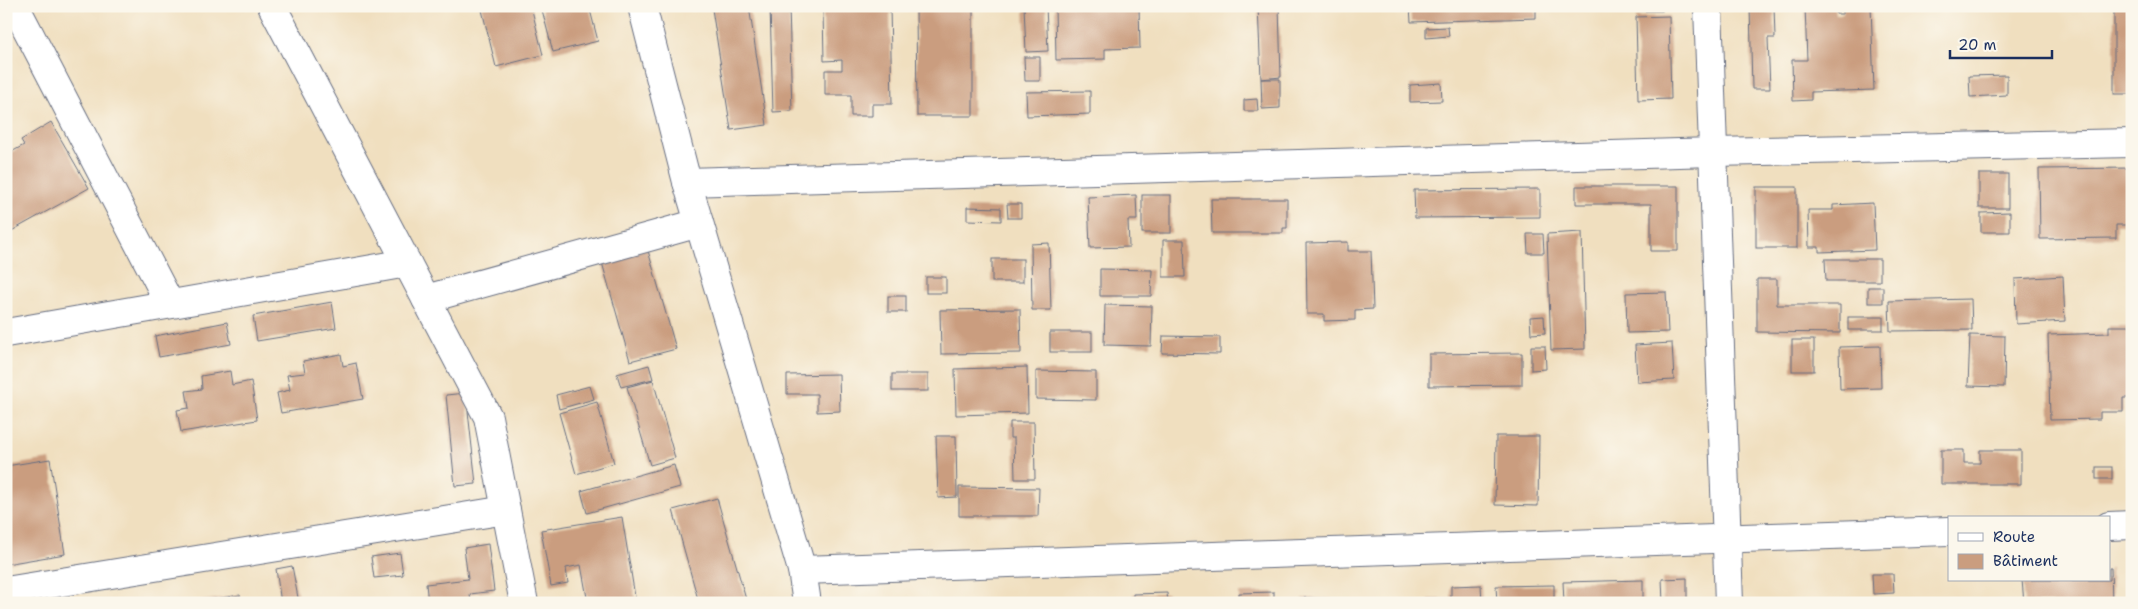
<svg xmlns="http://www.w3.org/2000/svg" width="2138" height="609" viewBox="0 0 2138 609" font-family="'Shantell Sans',sans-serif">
	<rect width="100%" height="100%" fill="#fbf7ec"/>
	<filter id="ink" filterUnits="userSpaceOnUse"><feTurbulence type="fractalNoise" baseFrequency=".02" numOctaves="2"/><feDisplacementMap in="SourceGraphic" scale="10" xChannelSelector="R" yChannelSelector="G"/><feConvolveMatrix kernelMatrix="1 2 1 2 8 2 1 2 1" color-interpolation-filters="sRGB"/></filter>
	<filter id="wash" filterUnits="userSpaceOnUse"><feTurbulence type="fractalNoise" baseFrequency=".0096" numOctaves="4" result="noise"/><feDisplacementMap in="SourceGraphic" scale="20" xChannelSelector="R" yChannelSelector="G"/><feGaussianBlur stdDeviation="1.12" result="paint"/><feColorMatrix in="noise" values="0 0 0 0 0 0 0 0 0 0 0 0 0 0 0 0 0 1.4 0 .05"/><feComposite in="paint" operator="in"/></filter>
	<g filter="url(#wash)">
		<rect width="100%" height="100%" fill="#f0dfbf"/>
		<g id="blocks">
			<g fill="#ca9d7f">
				<polygon points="481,6 531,6 543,55 496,67"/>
				<polygon points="541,6 589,6 598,41 553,52"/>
				<polygon points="730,6 749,6 767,125 731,130 712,9"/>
				<polygon points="770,6 789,6 792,111 773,112"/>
				<polygon points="916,6 973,6 973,116 917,116"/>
				<polygon points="1024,6 1046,6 1048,51 1026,52"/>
				<polygon points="1055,6 1139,6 1140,48 1105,49 1105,59 1056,60"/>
				<polygon points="1258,6 1279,6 1281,77 1261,79"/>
				<polygon points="1410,6 1536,6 1536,18 1411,22"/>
				<rect x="1635" y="6" width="27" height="5"/>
				<polygon points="1750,6 1774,6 1775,38 1768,38 1770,89 1752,89"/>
				<polygon points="1805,6 1835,6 1836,14 1843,14 1843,6 1871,6 1874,90 1811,92 1811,100 1793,101 1792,60 1807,60"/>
				<rect x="2114" y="6" width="18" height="88"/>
				<polygon points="890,7 892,104 872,104 872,116 851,116 851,95 825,95 825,70 842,70 842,60 824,61 823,9"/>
				<polygon points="1669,16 1671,99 1638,100 1636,17"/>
				<polygon points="1448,27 1449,36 1426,38 1426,28"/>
				<polygon points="1024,57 1040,57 1040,81 1025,81"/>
				<polygon points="2007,75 2007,95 1970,97 1969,76"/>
				<polygon points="1261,79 1280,79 1280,108 1262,109"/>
				<polygon points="1441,83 1442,101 1410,102 1410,85"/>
				<polygon points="1090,91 1090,114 1027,116 1026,92"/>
				<polygon points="1257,99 1258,111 1244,111 1244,100"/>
				<polygon points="51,122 89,188 6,234 6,155 24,145 21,140"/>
				<polygon points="2132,168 2132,225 2116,225 2116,238 2040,239 2039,169"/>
				<rect x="1979" y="174" width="29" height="34"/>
				<polygon points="1576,186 1678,186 1678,251 1651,251 1651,204 1576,204"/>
				<rect x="1756" y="187" width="41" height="61"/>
				<polygon points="1540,189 1540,217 1415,218 1414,190"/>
				<polygon points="1136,195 1137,220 1128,220 1129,247 1090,248 1088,197"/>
				<rect x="1142" y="195" width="29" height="38"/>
				<polygon points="1211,199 1287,199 1287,228 1283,228 1283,233 1212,233"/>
				<polygon points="1873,203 1875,250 1819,252 1819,247 1809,247 1808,210 1833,210 1833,205"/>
				<polygon points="1007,204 1021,204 1021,218 1008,218"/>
				<polygon points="967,207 1001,208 1001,221 967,220"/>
				<polygon points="2010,212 2010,232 1981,232 1981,213"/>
				<polygon points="1582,232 1585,349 1551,350 1547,234"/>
				<polygon points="1527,234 1543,234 1544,253 1528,253"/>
				<polygon points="1163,240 1184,240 1185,277 1163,277"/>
				<polygon points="1348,242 1348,251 1371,251 1373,309 1355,310 1355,320 1324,321 1324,314 1307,314 1306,243"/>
				<polygon points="1049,243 1051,310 1032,310 1031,244"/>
				<polygon points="647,247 676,349 630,361 601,259"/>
				<rect x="992" y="259" width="31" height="23"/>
				<polygon points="1825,259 1880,259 1880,281 1826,281"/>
				<polygon points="1100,269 1152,270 1151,296 1100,296"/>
				<polygon points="2063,276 2065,321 2016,324 2015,279"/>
				<rect x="926" y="277" width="20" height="16"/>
				<polygon points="1757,279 1777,279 1777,305 1840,305 1840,333 1757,332"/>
				<rect x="1868" y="287" width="15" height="16"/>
				<polygon points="1666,292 1668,332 1627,333 1626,293"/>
				<rect x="888" y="296" width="18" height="16"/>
				<polygon points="1971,299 1972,330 1890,331 1889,301"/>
				<polygon points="332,302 336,328 257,341 253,316"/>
				<polygon points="1105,305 1152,306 1151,346 1104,345"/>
				<polygon points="1020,309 1021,353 941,354 940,310"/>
				<polygon points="1544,316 1545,333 1531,334 1530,317"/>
				<rect x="1848" y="317" width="35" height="13"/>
				<polygon points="227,322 231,344 159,357 155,336"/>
				<polygon points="2109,326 2132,326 2132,398 2123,398 2123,412 2100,412 2100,419 2050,420 2048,335 2109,333"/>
				<rect x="1050" y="332" width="42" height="20"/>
				<polygon points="1970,335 2005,336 2004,387 1968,386"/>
				<polygon points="1163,336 1220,337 1220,354 1162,353"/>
				<rect x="1792" y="340" width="22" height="31"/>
				<polygon points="1672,343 1674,380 1637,382 1635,345"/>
				<polygon points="1531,346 1545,346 1546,369 1531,370"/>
				<polygon points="1880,346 1881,388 1840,389 1839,347"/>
				<polygon points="1522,353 1522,385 1429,386 1429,354"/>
				<polygon points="341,354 343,366 356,363 363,399 281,413 277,393 290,390 287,375 305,373 303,361"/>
				<polygon points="649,365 653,379 621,387 617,374"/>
				<polygon points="1027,367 1028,413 956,415 955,369"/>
				<polygon points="230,371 232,385 251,381 257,420 181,432 177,410 189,408 186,391 202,389 201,376"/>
				<polygon points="1036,371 1096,372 1096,400 1036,399"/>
				<polygon points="839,374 840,411 817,412 817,394 787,394 787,375"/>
				<rect x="892" y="374" width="36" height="17"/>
				<polygon points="653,380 675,458 650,465 627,387"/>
				<polygon points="590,386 594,399 559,409 556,395"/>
				<polygon points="466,393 476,484 455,486 446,395"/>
				<polygon points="597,402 614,463 576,474 559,413"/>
				<polygon points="1010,422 1034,422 1035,479 1015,479 1014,438 1010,438"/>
				<polygon points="936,436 956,436 957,497 938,498"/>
				<polygon points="1496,436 1539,436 1538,506 1495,505"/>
				<polygon points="1941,450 1964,450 1964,463 1980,463 1980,450 2021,450 2021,484 1941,484"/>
				<polygon points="50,459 65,554 6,564 6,466"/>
				<polygon points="674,465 680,487 587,513 581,491"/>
				<rect x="2096" y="467" width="16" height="12"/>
				<polygon points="959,487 1039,488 1038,516 959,516"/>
				<polygon points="717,498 747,603 699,603 673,510"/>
				<polygon points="622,517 636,603 588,603 581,565 566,568 568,583 551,586 541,530"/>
				<polygon points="488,544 494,591 470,594 471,603 428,603 426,584 468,579 464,548"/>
				<polygon points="400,553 403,575 374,578 371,557"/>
				<polygon points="292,566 299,603 281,603 276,569"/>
				<polygon points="2109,568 2111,568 2112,603 2024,603 2022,580 2109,580"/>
				<polygon points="1872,574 1893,574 1894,593 1873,594"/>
				<polygon points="1687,578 1687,603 1663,603 1662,579"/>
				<polygon points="1643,580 1643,603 1564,603 1563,582"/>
				<polygon points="1481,585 1482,603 1451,603 1451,586"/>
				<polygon points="1554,585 1554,603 1497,603 1496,586"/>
				<polygon points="1274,592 1274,603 1239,603 1239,593"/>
				<polygon points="1167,593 1168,603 1133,603 1133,594"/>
				<polygon points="240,595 241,603 196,603 196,602"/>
				<polygon points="1303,598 1332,599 1332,603 1303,603"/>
				<polygon points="886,599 887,603 871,603 871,602"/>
				<polygon points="1114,599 1115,603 1094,603 1094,602"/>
				<rect x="1429" y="599" width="20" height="4"/>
			</g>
		</g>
	</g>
	<g filter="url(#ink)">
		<use href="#blocks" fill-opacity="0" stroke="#666d80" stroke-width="1"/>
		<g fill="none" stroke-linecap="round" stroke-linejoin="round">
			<g stroke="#666d80" stroke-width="30">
				<g id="minor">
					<polyline points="15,6 170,304"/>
					<polyline points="272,6 488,417 524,603"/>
					<polyline points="642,6 687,182 802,570 807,603"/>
					<polyline points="1708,6 1729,603"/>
					<polyline points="687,182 1713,152 2132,143"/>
					<polyline points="426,299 699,223"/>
					<polyline points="6,333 407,263"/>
					<polyline points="2109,526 2132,525"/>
					<polyline points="802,570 1949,531"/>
					<polyline points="6,591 506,510"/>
				</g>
			</g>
			<use href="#minor" stroke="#fff" stroke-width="28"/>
		</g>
	</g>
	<rect width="2138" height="609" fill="none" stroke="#fbf7ec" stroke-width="25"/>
	<rect x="1948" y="516" width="162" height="65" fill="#fbf7ec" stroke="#a1a7b3"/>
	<rect x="1958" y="533" width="25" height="8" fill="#ffffff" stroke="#a1a7b3"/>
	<text x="1993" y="542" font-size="15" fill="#1b2f5e">Route</text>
	<rect x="1958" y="554" width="25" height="15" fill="#ca9d7f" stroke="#a1a7b3"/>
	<text x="1993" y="566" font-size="15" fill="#1b2f5e">Bâtiment</text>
	<path d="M1950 50v8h102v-8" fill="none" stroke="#1b2f5e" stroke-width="2.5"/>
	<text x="1958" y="50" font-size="15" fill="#1b2f5e" stroke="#fbf7ec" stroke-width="4" paint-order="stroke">20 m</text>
</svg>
